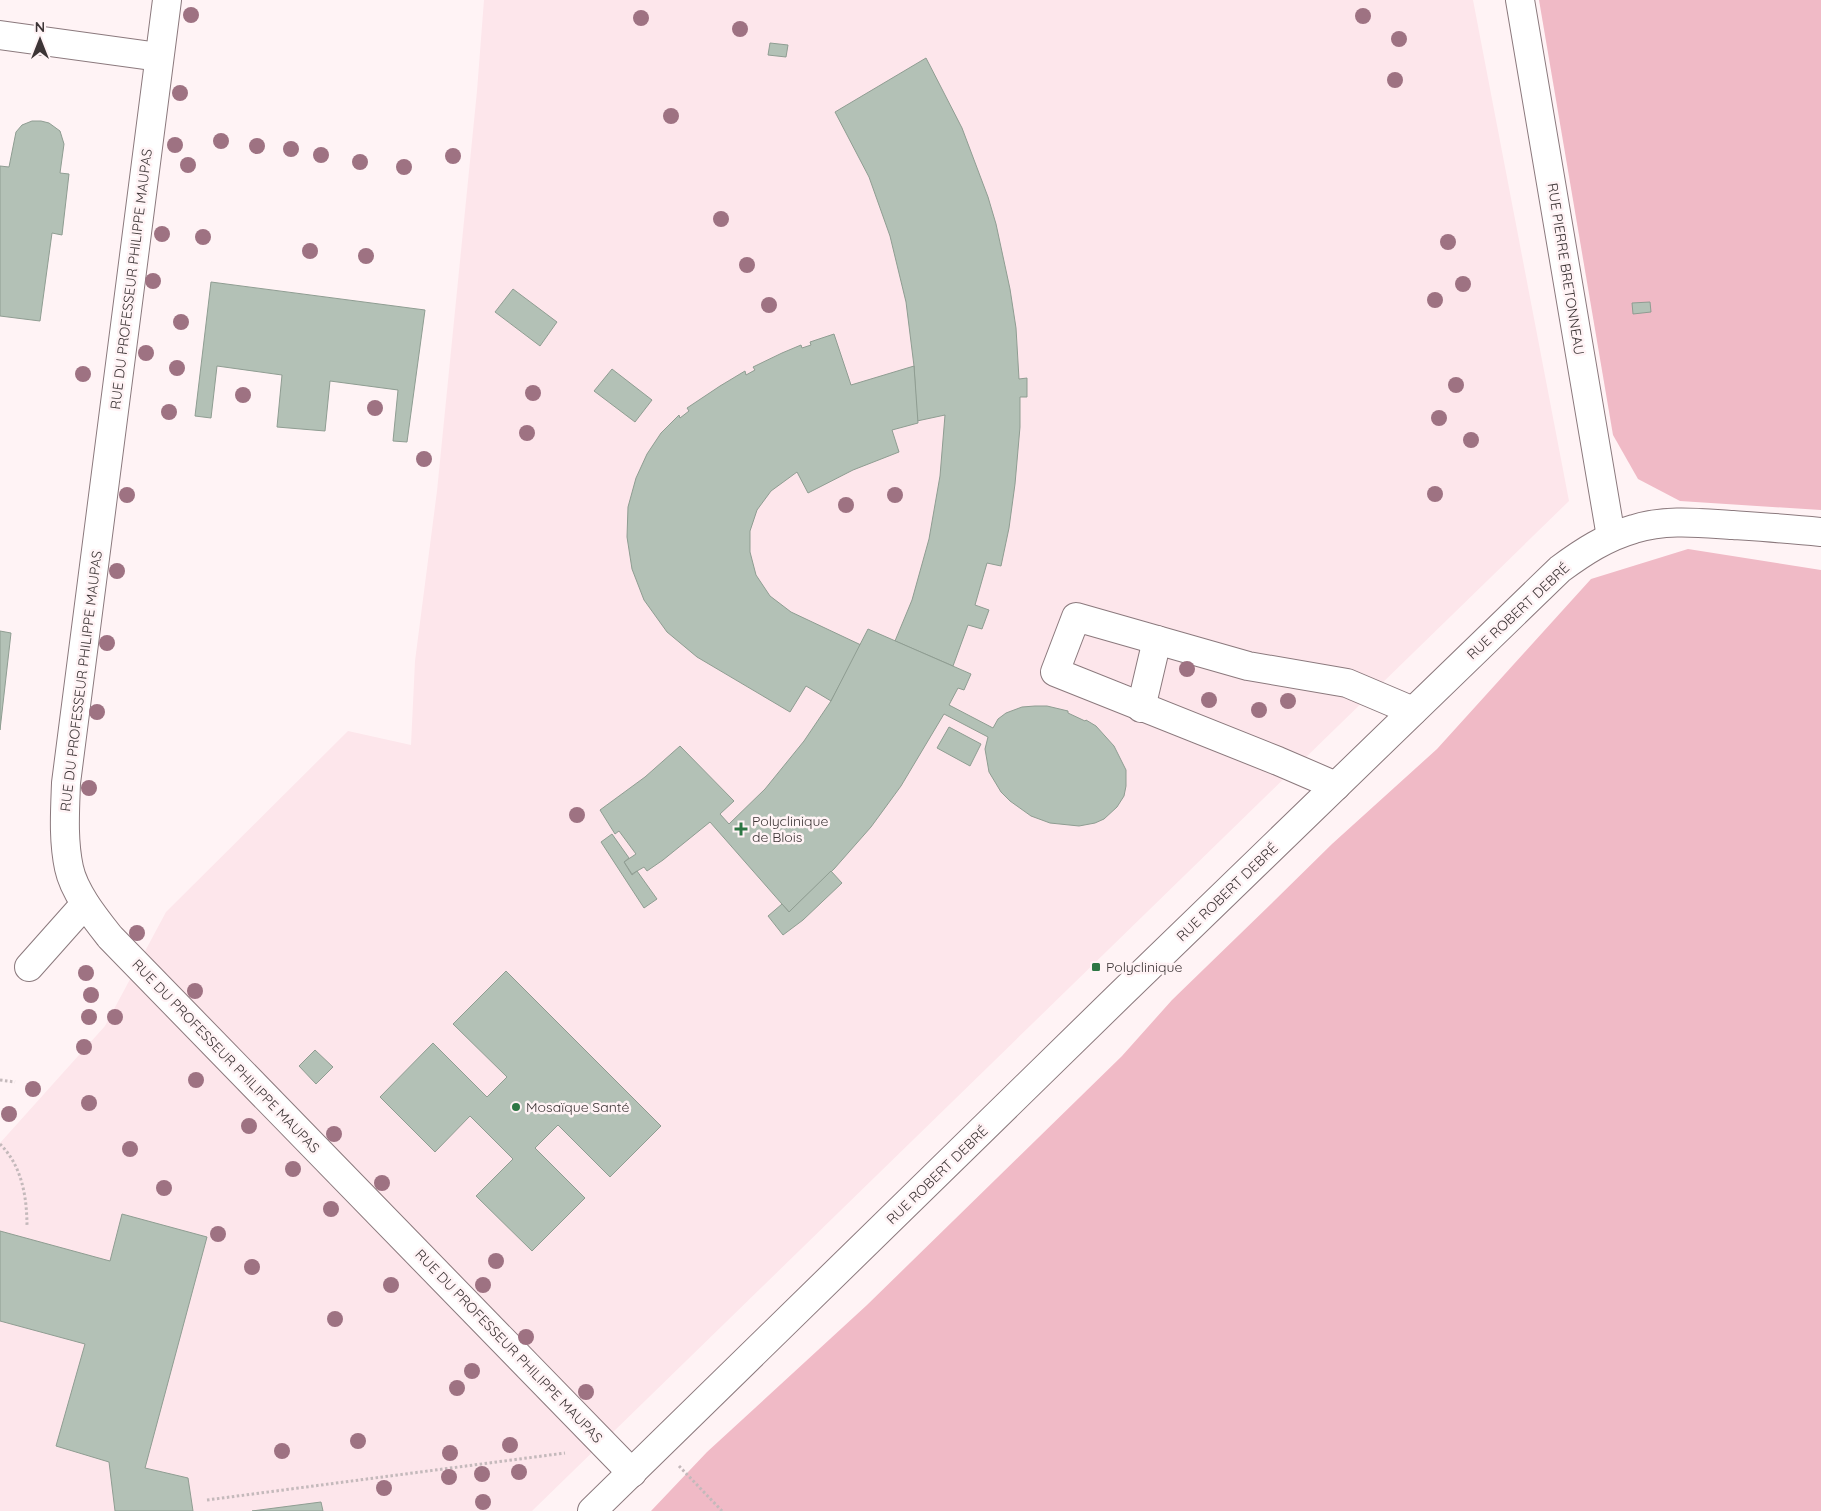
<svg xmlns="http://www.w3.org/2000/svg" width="1821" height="1511" viewBox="0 0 1821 1511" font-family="Quicksand,sans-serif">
	<rect width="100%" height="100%" fill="#fff3f5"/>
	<polygon fill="#fde6eb" points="484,0 1473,0 1569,501 532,1511 0,1511 0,1143 105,1026 166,912 348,731 411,745 415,661 437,491 477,91"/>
	<g fill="#f0bac6">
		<polygon points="1539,0 1821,0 1821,510 1680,501 1638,479 1613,435"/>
		<polygon points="1688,549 1821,570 1821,1511 651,1511 707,1452 867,1305 1122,1056 1172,1000 1274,901 1332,844 1437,749 1591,579"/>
	</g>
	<g fill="#b3c1b6" stroke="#8f9d92">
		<polygon points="770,43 788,45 786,57 768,55"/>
		<polygon points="926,58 962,128 988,197 996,224 1010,289 1016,328 1019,379 1027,378 1027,397 1020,397 1020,427 1015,484 1009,528 1001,566 987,563 975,605 989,610 982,629 968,625 953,666 895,641 912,600 929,539 940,476 945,415 917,421 914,366 906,302 890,236 869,177 835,112"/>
		<polygon points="32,121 41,121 49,123 60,131 64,144 60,173 69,174 62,235 52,233 40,321 0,316 0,166 9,167 16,132 22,125"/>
		<polygon points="211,282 425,310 407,442 393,441 398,390 330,381 325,431 277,427 282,375 217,366 211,418 195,416"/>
		<polygon points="513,289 557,322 540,346 495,312"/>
		<polygon points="1650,302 1651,312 1633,314 1632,303"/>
		<polygon points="834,334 851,385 914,366 918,423 892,430 899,452 853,470 808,493 797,472 771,491 757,510 750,531 750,552 756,575 770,596 791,612 861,645 831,701 806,686 790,712 697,657 667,632 644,600 632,569 627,537 628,507 636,478 647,454 661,433 679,415 680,418 689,411 687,408 720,386 745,371 746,375 755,370 753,367 782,353 801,345 802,348 811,345 810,342"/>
		<polygon points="612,369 652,400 635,422 594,391"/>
		<polygon points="868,629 971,674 964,690 958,688 949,705 993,728 998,719 1006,713 1022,707 1035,706 1047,706 1068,711 1068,713 1085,721 1086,720 1096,726 1114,746 1126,770 1126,786 1124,796 1117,807 1104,819 1095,823 1079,826 1050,823 1031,816 1010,801 1001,792 989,772 985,749 988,737 944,714 901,786 871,827 834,869 789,912 710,822 663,860 647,871 644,867 632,874 624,862 636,854 619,831 615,834 600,810 645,777 680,746 734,801 720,814 729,824 765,789 804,741 831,701"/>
		<polygon points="0,631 11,633 0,730"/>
		<polygon points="949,727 981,744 970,766 937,748"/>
		<polygon points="612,834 629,858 624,862 632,875 637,871 657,899 644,908 601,842"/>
		<polygon points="831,871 842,883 803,920 783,935 768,916 782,904 789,912"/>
		<polygon points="506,971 661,1126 610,1177 558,1125 535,1148 585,1198 532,1251 476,1196 513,1159 470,1116 435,1152 380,1097 433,1043 487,1097 507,1077 453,1024"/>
		<polygon points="315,1050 333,1067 316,1084 299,1066"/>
		<polygon points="122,1214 207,1237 145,1468 188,1478 193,1511 115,1511 109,1462 56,1446 85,1344 0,1321 0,1231 110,1261"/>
		<polygon points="321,1502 323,1511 252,1511"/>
	</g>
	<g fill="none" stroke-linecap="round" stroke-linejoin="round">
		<g stroke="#8b797d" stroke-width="30">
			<g id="minor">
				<path d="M167,0l-101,783c-1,28 -3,57 3,85 5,24 26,50 41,69l522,536"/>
				<polyline points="1520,0 1611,537"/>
				<polyline points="0,35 159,57"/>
				<polyline points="1141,708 1157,640"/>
				<polyline points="1336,786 1278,761 1055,672 1076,617 1248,666 1347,683 1413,711"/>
				<polyline points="29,967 85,904"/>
				<path d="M592,1511l529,-517 439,-425c23,-17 46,-32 74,-40 32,-10 66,-6 99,-4 29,2 59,4 88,7"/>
			</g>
		</g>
		<g stroke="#c4b9bb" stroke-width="3" stroke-dasharray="2.5 2.5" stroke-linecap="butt">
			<polyline points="0,1080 15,1082"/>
			<path d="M0,1144c22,22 27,53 27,83"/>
			<polyline points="679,1466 722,1511"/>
			<polyline points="207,1500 565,1453"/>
		</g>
		<use href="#minor" stroke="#fff" stroke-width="28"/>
	</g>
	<g fill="#9e7282">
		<circle cx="191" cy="15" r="8"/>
		<circle cx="1363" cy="16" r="8"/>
		<circle cx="641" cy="18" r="8"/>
		<circle cx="740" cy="29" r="8"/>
		<circle cx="1399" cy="39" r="8"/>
		<circle cx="1395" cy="80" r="8"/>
		<circle cx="180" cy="93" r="8"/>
		<circle cx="671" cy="116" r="8"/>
		<circle cx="221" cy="141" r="8"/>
		<circle cx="175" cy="145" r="8"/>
		<circle cx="257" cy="146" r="8"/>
		<circle cx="291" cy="149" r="8"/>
		<circle cx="321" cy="155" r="8"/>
		<circle cx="453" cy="156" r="8"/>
		<circle cx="360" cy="162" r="8"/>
		<circle cx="188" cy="165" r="8"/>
		<circle cx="404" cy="167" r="8"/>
		<circle cx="721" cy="219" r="8"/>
		<circle cx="162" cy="234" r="8"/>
		<circle cx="203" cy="237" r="8"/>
		<circle cx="1448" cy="242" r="8"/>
		<circle cx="310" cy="251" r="8"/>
		<circle cx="366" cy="256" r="8"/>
		<circle cx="747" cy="265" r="8"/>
		<circle cx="153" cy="281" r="8"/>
		<circle cx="1463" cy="284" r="8"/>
		<circle cx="1435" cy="300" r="8"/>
		<circle cx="769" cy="305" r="8"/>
		<circle cx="181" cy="322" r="8"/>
		<circle cx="146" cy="353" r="8"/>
		<circle cx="177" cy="368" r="8"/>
		<circle cx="83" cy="374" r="8"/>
		<circle cx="1456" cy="385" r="8"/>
		<circle cx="533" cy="393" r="8"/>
		<circle cx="243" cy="395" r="8"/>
		<circle cx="375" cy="408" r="8"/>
		<circle cx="169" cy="412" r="8"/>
		<circle cx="1439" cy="418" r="8"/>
		<circle cx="527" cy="433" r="8"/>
		<circle cx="1471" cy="440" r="8"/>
		<circle cx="424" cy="459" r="8"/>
		<circle cx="1435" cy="494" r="8"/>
		<circle cx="127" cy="495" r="8"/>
		<circle cx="895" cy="495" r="8"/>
		<circle cx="846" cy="505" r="8"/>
		<circle cx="117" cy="571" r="8"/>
		<circle cx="107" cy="643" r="8"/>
		<circle cx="1187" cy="669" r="8"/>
		<circle cx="1209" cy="700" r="8"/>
		<circle cx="1288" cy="701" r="8"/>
		<circle cx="1259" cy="710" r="8"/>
		<circle cx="97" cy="712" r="8"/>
		<circle cx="89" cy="788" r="8"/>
		<circle cx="577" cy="815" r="8"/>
		<circle cx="137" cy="933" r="8"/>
		<circle cx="86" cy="973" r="8"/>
		<circle cx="195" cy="991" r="8"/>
		<circle cx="91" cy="995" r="8"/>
		<circle cx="89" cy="1017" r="8"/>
		<circle cx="115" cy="1017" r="8"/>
		<circle cx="84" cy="1047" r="8"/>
		<circle cx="196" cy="1080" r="8"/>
		<circle cx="33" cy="1089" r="8"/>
		<circle cx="89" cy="1103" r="8"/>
		<circle cx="9" cy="1114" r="8"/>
		<circle cx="249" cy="1126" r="8"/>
		<circle cx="334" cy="1134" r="8"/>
		<circle cx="130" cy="1149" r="8"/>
		<circle cx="293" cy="1169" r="8"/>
		<circle cx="382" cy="1183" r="8"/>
		<circle cx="164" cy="1188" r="8"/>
		<circle cx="331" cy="1209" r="8"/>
		<circle cx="218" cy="1234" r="8"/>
		<circle cx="496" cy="1261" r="8"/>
		<circle cx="252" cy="1267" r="8"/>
		<circle cx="391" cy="1285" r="8"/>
		<circle cx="483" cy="1285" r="8"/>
		<circle cx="335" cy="1319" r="8"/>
		<circle cx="526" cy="1337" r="8"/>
		<circle cx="472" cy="1371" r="8"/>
		<circle cx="457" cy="1388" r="8"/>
		<circle cx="586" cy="1392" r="8"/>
		<circle cx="358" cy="1441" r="8"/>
		<circle cx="510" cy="1445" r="8"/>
		<circle cx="282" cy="1451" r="8"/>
		<circle cx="450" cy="1453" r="8"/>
		<circle cx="519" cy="1472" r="8"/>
		<circle cx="482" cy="1474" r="8"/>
		<circle cx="449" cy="1477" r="8"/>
		<circle cx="384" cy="1488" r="8"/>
		<circle cx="483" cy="1502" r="8"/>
	</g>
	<g fill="#2d7744" stroke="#fff3f5" stroke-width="2">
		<path d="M738.5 821.5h5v5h5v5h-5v5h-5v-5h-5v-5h5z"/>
		<rect x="1091" y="962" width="10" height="10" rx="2.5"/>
		<circle cx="516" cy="1107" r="5"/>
	</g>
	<g text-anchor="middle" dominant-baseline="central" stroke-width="5" stroke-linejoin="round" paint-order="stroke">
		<g font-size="14" fill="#3d3536" stroke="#fff3f5">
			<text transform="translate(1566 269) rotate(81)">RUE PIERRE BRETONNEAU</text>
			<text transform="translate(131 279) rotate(-83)">RUE DU PROFESSEUR PHILIPPE MAUPAS</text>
			<text transform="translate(1518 611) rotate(-43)">RUE ROBERT DEBRÉ</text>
			<text transform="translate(81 681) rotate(-83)">RUE DU PROFESSEUR PHILIPPE MAUPAS</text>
			<text transform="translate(1227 892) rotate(-44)">RUE ROBERT DEBRÉ</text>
			<text transform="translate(226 1056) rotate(46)">RUE DU PROFESSEUR PHILIPPE MAUPAS</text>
			<text transform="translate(937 1175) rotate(-44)">RUE ROBERT DEBRÉ</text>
			<text transform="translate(509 1346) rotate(46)">RUE DU PROFESSEUR PHILIPPE MAUPAS</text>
		</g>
		<g font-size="14" fill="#3d3536" stroke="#fff3f5" text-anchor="start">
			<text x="752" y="821">Polyclinique<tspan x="752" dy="16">de Blois</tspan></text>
			<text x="1106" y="967">Polyclinique</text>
			<text x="526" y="1107">Mosaïque Santé</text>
		</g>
	</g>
	<g transform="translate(40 40)" stroke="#fff3f5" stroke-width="4" paint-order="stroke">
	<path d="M0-4L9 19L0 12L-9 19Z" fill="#3d3536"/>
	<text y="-8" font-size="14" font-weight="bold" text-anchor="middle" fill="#3d3536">N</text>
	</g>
</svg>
